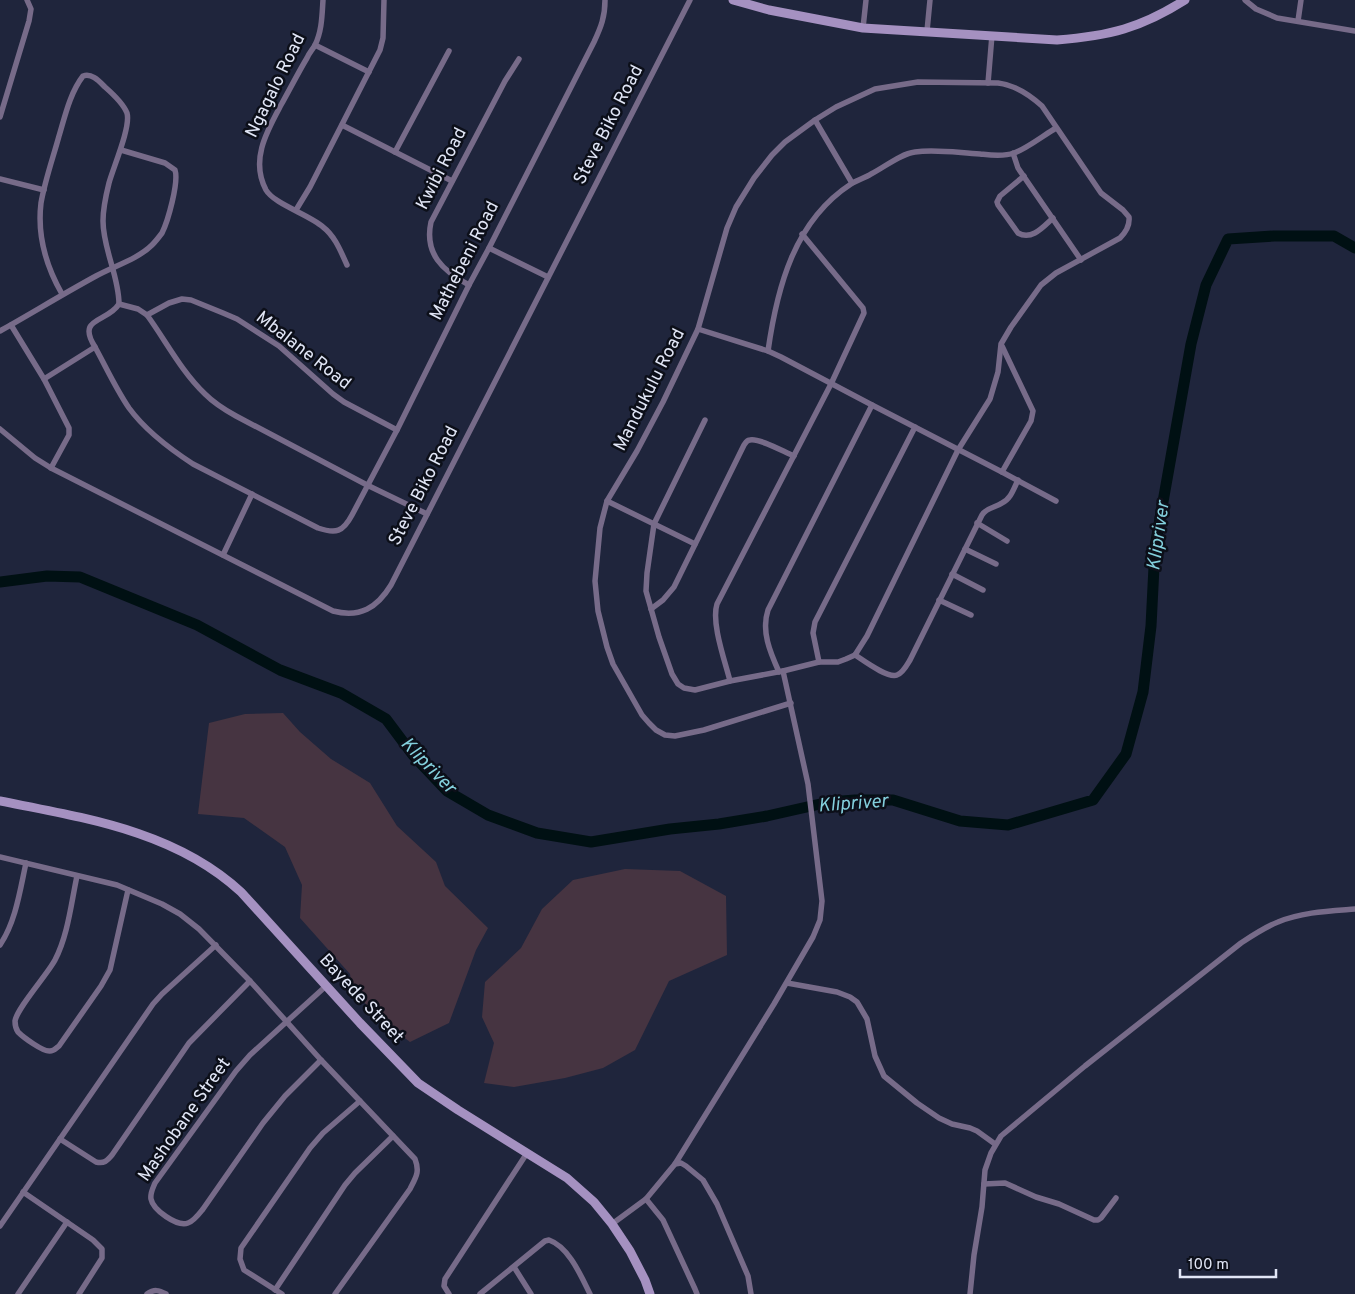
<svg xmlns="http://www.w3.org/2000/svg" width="1355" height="1294" viewBox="0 0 1355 1294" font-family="Overpass,sans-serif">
	<rect width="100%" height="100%" fill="#1f253c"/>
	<g fill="#463441">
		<polygon points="283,713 300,732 331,759 370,783 397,826 436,862 445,886 488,928 476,950 449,1023 410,1042 375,1015 352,988 350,974 300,918 302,885 285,847 244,818 198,814 209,723 245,714"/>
		<polygon points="625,869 680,871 726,896 727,955 669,981 635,1050 603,1068 565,1078 514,1087 484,1083 494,1043 482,1017 485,982 521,948 542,909 573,880"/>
	</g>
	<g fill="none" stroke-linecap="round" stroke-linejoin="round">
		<polyline stroke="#001013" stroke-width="11" points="0,582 47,576 80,577 197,625 280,670 341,693 386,719 413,755 447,791 488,815 537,833 591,842 670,829 719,824 767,816 829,802 855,800 893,800 960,821 1008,825 1093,800 1126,754 1143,692 1151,626 1155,547 1191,344 1206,285 1228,239 1274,236 1334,236 1355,248"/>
		<g stroke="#776b89" stroke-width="5.5">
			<path d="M323,0c-1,15 -1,31 -8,45 -2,4 -6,8 -8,13 -9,15 -17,31 -26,47 -14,26 -31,55 -15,85 8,14 44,25 57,37 12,9 18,25 24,38"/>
			<polyline points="1245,0 1256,9 1277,18 1355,31"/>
			<polyline points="1298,21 1301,0"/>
			<polyline points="863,28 866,0"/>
			<polyline points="927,31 930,0"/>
			<polyline points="315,45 369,72"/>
			<polyline points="988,83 992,35"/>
			<polyline points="0,117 29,21 31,9 27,0"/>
			<polyline points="815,120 852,183"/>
			<polyline points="342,125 452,181"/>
			<polyline points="395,152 449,51"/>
			<polyline points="1013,153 1018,168 1081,260"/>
			<path d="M1024,176l-24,20 -3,6 1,3 20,28c14,8 26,-7 35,-15"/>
			<polyline points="0,179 44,190"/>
			<polyline points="296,210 310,187 380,50 383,38 384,0"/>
			<polyline points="489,248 548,277"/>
			<path d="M469,285c-26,-14 -45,-31 -38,-63l74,-141 14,-22"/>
			<path d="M119,304l19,5 9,6c19,26 34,56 58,79 9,9 20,16 31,22l131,69 60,29"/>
			<polyline points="147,315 169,303 182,299 191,300 223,313 237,319 279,346 333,394 344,402 397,430"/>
			<polyline points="11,325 44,379 69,428 69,435 51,468"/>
			<polyline points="698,329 768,351 781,357 872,405 1002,472 1056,501"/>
			<path d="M0,331c32,-18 63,-37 96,-55 18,-10 42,-17 56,-31 4,-4 7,-8 10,-12 6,-12 17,-51 13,-63l-10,-7 -44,-13"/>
			<path d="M95,347c11,20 21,42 34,61 16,22 41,41 64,56l125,64c18,6 25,4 34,-13l45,-85 72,-145 20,-37 105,-206c7,-15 11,-25 11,-42"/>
			<path d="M768,351c9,-63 26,-130 83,-167 6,-4 14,-6 20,-10 14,-7 29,-20 44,-22 21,-3 44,1 65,2 10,1 23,3 34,-1 12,-4 30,-18 42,-25"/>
			<path d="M44,379l51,-32c-19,-30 12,-24 24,-43 0,-28 -16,-55 -16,-83 0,-12 3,-26 6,-38 4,-15 22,-56 18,-70 -4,-10 -14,-19 -22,-26 -6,-6 -13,-14 -22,-11 -13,17 -18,40 -24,60 -6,22 -14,44 -18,67 -4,33 5,63 21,91"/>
			<path d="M705,420l-51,104 -7,49 -1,18 13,46 13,37 6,10 6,4 11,2 35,-9 53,-10 36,-9h19l8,-3 9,-4 12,-19 91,-186 32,-51 8,-27 3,-28 10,-17 30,-42 15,-12 64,-35c6,-6 10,-12 9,-21l-6,-7 -22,-17 -59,-87c-12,-11 -27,-21 -44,-23l-80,-1 -43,7 -39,18 -21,13 -30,22 -13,13 -18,23 -18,29 -9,21 -29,101 -35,73 -26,49 -30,50 -7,27 -5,53 3,30 9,36 6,17 29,51 7,8 7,7 9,5 10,1 29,-6 87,-27"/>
			<path d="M0,429l35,29 16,10 282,143c27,7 44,-3 58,-26l299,-585"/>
			<polyline points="1002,472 1031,421 1033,411 1002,346"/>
			<polyline points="607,501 695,544"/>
			<polyline points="977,523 1007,541"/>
			<polyline points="965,549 996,564"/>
			<polyline points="223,555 252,494"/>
			<polyline points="952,574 983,590"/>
			<polyline points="939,600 971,615"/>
			<path d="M651,609l12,-9 11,-13 70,-142c2,-3 3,-5 6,-5 10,-2 34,12 44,16"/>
			<path d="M855,655c8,5 33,24 42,20 6,-2 10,-10 13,-15l72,-145c5,-8 13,-7 20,-12 9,-4 12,-15 16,-23"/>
			<polyline points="819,662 813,633 815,622 915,427"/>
			<path d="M779,672c-9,-20 -18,-41 -11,-62l104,-205"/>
			<path d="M730,681c-5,-20 -19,-58 -13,-77l114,-220 33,-71 -1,-5 -61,-74"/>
			<path d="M0,857l117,28 45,19 18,10 19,15 51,52 71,79 94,99c5,13 1,18 -5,30l-75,105"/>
			<path d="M77,876c-6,28 -9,59 -22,84 -8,15 -38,48 -40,61 0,3 1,8 3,11 5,5 25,20 32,19 4,0 6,-3 9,-5l42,-60 9,-16 18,-80"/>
			<path d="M0,945c16,-24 20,-55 26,-82"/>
			<polyline points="787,983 837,992 850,997 857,1002 867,1019 875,1056 884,1076 917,1103 939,1118 952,1124 970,1128 977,1131 995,1144"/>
			<path d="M321,1060l-36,36 -22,27 -60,86c-4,5 -9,12 -15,14 -11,4 -35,-13 -37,-24 -1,-6 2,-11 4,-16l81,-112 14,-16 76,-69"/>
			<path d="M60,1139l36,23c8,2 11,-1 16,-7l77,-112 61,-62"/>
			<polyline points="675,1164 774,1004 813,937 820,920 822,901 808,784 783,671"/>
			<polyline points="984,1184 1005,1183 1036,1197 1059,1204 1094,1220 1098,1220 1101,1218 1116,1198"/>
			<polyline points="23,1192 93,1240 102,1249 102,1258 79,1294"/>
			<polyline points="646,1199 663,1220 695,1289 697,1294"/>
			<polyline points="612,1224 646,1199 675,1164 681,1163 686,1166 703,1180 717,1204 748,1276 751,1294"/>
			<polyline points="0,1226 153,1004 162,994 216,945"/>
			<polyline points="514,1267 531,1294"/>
			<polyline points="275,1290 345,1185 355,1173 393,1136"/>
			<polyline points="18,1294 67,1222"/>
			<path d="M147,1294c7,-5 12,-4 19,0"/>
			<polyline points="282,1294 244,1270 240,1259 241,1248 310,1148 323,1133 360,1101"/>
			<polyline points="449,1294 444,1286 445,1279 527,1153"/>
			<path d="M480,1294l65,-53 4,-1c20,7 32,36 41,54"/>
			<path d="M970,1294l4,-39 8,-48 3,-37 6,-17 10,-17 84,-70 156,-123c12,-8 24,-16 37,-21 24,-10 52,-11 77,-13"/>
		</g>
		<g stroke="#a591c1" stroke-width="9">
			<path d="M733,0l36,10 94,18 194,12c52,-4 84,-12 128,-40"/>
			<path d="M0,801c85,17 175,30 241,91l119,131 58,60 40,27 109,68 27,24 18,22 18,27 15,29 5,14"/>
		</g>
	</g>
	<g text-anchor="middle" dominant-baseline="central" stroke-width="5" stroke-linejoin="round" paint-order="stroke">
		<g font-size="18" fill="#e1e6f6" stroke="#0c0f19">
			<text transform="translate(276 86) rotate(-64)">Ngagalo Road</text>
			<text transform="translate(609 125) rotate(-63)">Steve Biko Road</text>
			<text transform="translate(442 169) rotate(-63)">Kwibi Road</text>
			<text transform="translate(465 261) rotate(-63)">Mathebeni Road</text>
			<text transform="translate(303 351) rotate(38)">Mbalane Road</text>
			<text transform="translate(650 390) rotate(-63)">Mandukulu Road</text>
			<text transform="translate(424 486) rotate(-63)">Steve Biko Road</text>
			<text transform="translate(361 999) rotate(47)">Bayede Street</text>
			<text transform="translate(185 1120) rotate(-55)">Mashobane Street</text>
		</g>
		<g font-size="19" font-style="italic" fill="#83cfdc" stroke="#0c0f19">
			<text transform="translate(1159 536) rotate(-82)">Klipriver</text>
			<text transform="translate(428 766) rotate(46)">Klipriver</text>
			<text transform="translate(853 804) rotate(-4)">Klipriver</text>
		</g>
	</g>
	<path d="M1180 1269v8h96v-8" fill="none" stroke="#e1e6f6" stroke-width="2.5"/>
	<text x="1188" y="1269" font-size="15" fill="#e1e6f6" stroke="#0c0f19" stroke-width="4" paint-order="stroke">100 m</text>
</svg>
